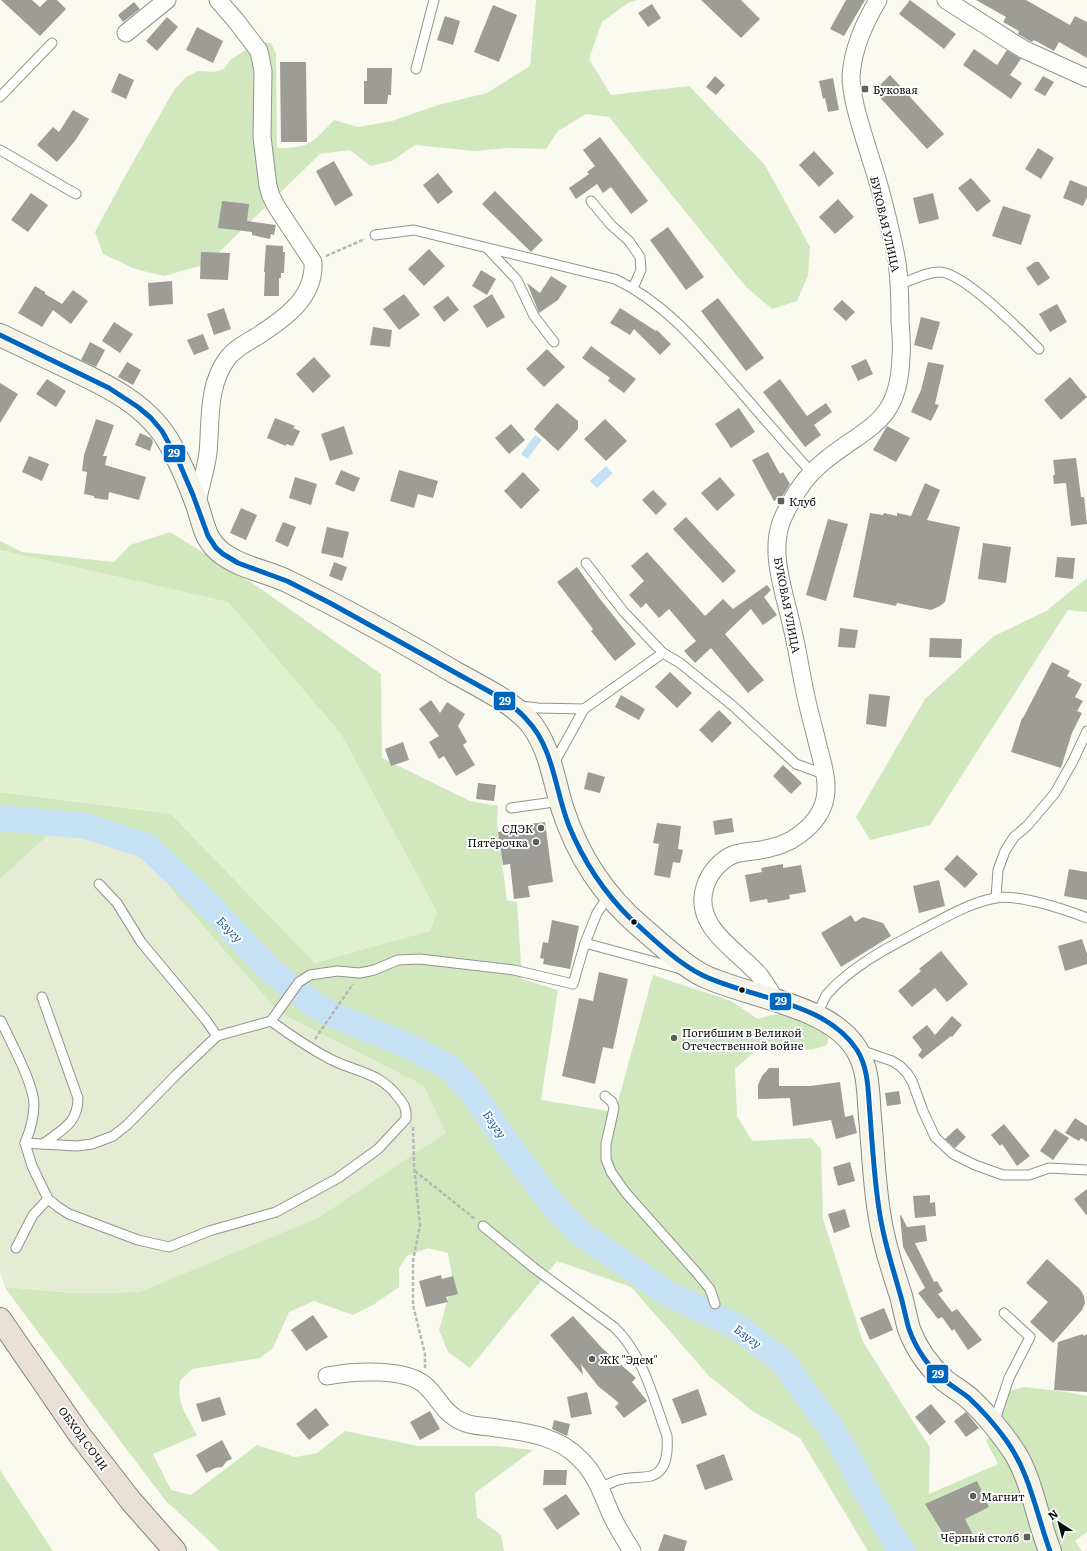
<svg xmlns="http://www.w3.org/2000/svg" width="1087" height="1551" viewBox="0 0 1087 1551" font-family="Literata,serif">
	<rect width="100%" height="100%" fill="#fbfaf0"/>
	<polygon fill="#e1f1d0" points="0,550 228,602 341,734 437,912 430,932 315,963 171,814 0,792"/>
	<g fill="#d1e8be">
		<path d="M536,0h101l-9,3 -26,19 -13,37 22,36 78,-9 76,79 45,82 -2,29 -11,25 -25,8 -26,-22 -137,-170 -23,-3 -28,17 -12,18 -37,-1 -35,3 -59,-6 -23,16 -22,5 -20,-16 -30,4 -113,110 -43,12 -29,-7 -32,-15 -8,-22 30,-56 49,-86 12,-13 12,-6 16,1 10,-3 6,-9 20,-13 10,-5 11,1 5,11 1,94c33,0 35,-5 57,-28l24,7 34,-6 46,-16 49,-12 43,-27z"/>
		<path d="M170,532l87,54 124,88 1,84 88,43 28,5 -1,17 10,77 10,2 5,77 36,11 -17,110 74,12 38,-137 78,26 27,18 13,-4 18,-2 35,19 4,6v5l-3,3 -14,4 -21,-2 -24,-6 -31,27 2,47 15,25 59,-3 10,11 2,70 40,123 67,106 -1,46 69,-30 -12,-23 11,-14 3,-34 24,-6 43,5 20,4v136l-12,9 7,10h-214l-68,-113 -46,-26 -44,-35 -79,-90 -74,-26 -87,107 -22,-16 -9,-22 14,-49 -5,-28 -20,-5 -21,8 -8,12v19l-26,18 -20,10 -39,-14 -25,11 -16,36 -13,10 -68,11 -12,12c-3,24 6,33 17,54l-44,19 18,36 20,5 66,-50 38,12 22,-4 28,-22 73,15h79l36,4 -58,43 2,24 24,18 3,16h-284l-55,-51 -146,-193 -14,-20 70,6 65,-1 284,-206 -146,-74 -98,-112 -51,-67 -68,-9 -61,55v-87l171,22 144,149 115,-32 7,-19 -96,-178 -113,-132 -228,-52v-9l22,11 92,10 16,-17z"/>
		<polygon points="1087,578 1087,612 1068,610 930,825 870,840 856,817 925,699 994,636 1046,611"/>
		<polygon points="0,1470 53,1551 0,1551"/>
	</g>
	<polygon fill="#e4ecd4" points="61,824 129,833 180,900 278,1012 424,1086 446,1133 318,1218 140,1292 75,1293 5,1287 0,1272 0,879"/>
	<g fill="#c7e1f4">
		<polygon points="535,435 542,440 527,459 521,454"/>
		<polygon points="606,466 613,473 597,488 590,481"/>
	</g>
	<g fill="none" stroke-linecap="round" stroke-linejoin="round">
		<polyline stroke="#c7e1f4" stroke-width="26" points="0,818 86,826 147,846 204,900 271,971 315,1005 335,1016 407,1045 449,1067 472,1092 504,1139 549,1200 579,1232 667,1293 736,1326 782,1361 834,1432 875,1507 897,1544 903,1551"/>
	</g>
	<g fill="#9e9c96">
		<polygon points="1,0 32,0 40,7 47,0 57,0 66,9 40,36"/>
		<polygon points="701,0 741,0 760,19 741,38"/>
		<polygon points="846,0 865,0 844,36 830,29"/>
		<polygon points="910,0 956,34 944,49 899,14"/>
		<polygon points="976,0 1026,0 1070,25 1075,16 1087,22 1087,58 1059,42 1054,51 1034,40 1032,42 1028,40 1018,34 1019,31 1003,22 1006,17"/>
		<polygon points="134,2 140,9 123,22 118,15"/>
		<polygon points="652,4 661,18 648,27 638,13"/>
		<polygon points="493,5 517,15 499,62 474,52"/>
		<polygon points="445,16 460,21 453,45 437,40"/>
		<polygon points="167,17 178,27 157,51 146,41"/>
		<polygon points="197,27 223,41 213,63 186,50"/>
		<polygon points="974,49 997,65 1007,50 1021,59 1010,75 1022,83 1011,99 963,65"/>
		<polygon points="280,62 306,62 307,142 281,142"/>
		<polygon points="367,68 392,68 391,95 388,95 387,104 364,104 364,81 367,81"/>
		<polygon points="119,73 134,80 126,99 111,92"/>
		<polygon points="890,75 944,134 927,149 874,91"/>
		<polygon points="715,76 725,85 716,95 706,87"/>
		<polygon points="1043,76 1054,82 1045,96 1034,90"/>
		<polygon points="833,78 839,110 828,112 825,98 823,99 819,81"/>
		<polygon points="73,110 89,119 75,141 57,162 37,145 53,127 59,132"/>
		<polygon points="600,137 648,201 631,214 611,187 603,193 597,184 576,199 569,188 589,174 587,172 595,166 583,150"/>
		<polygon points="1038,148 1054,158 1041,179 1025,169"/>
		<polygon points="814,151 834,173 819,187 799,165"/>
		<polygon points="334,161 353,195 335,206 316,171"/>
		<polygon points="438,173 453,192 438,204 423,185"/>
		<polygon points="971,178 991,201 977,212 958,188"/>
		<polygon points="1070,180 1087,187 1087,197 1083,206 1063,198"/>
		<polygon points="495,191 543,240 531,252 482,204"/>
		<polygon points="31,193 48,205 28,232 11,220"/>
		<polygon points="933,193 939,219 919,224 913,198"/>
		<polygon points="838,199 854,217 835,234 819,217"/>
		<polygon points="222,201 249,204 247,221 276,225 274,235 271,234 270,239 252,235 252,232 218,228"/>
		<polygon points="1003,206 1031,215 1021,245 992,236"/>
		<polygon points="668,227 704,277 686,290 650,240"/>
		<polygon points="266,245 283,246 283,252 285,252 284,273 281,273 281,278 279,278 279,296 264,296 265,272 264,272"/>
		<polygon points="429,249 445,266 424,286 408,269"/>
		<polygon points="201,252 230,253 228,280 200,279"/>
		<polygon points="1035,262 1039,262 1050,278 1038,286 1026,268"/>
		<polygon points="481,270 496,279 487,295 472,286"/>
		<polygon points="551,276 567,286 558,300 539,313 527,283 540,293"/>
		<polygon points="172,281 173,304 149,306 148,283"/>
		<polygon points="35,286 45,292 45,294 62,304 73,290 88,301 71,324 53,310 42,327 18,313"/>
		<polygon points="404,294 420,315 399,330 383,309"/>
		<polygon points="492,294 505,317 487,328 473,306"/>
		<polygon points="448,296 459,310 444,322 433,307"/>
		<polygon points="718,298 764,358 746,371 701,311"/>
		<polygon points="842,300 855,312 846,321 833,309"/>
		<polygon points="1057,304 1067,322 1050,332 1039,314"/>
		<polygon points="224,308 231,329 214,335 207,314"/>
		<polygon points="620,308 656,331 657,330 671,344 660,355 634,329 630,335 610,323"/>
		<polygon points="921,317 940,322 932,350 914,345"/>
		<polygon points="114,322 133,334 120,353 102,341"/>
		<polygon points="373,327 392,330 390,347 370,345"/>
		<polygon points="203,334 209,349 194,355 187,340"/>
		<polygon points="90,342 105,350 96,367 81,360"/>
		<polygon points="591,346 636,379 624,393 608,381 610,378 582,358"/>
		<polygon points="547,349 565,367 544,387 526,369"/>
		<polygon points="314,357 331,376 313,393 296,374"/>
		<polygon points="866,359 873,374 858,381 851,366"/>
		<polygon points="127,362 141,370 133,385 118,377"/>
		<polygon points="928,362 944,365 935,404 939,405 931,421 911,412 921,390"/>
		<polygon points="1070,377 1087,397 1061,420 1044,400"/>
		<polygon points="47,379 66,391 56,407 36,394"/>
		<polygon points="780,379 807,416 826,403 832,412 814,425 821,435 805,447 763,392"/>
		<polygon points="0,383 18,394 0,423"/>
		<polygon points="557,403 578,421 578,429 558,451 534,429"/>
		<polygon points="739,408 755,432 731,448 715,424"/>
		<polygon points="275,418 295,426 293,428 300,431 293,446 286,444 286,446 267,438"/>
		<polygon points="96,419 114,425 103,456 107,456 105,465 146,477 139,500 109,492 108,500 94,498 94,496 84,494 87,472 82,471 84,455"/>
		<polygon points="605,419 627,441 606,461 584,439"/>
		<polygon points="511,424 525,440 509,454 495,438"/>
		<polygon points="344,426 353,454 330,461 321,434"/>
		<polygon points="887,426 910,438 896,462 873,450"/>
		<polygon points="140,433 151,438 153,442 150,451 135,445"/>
		<polygon points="768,452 780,474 783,472 790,484 782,497 774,501 752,460"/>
		<polygon points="29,456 49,464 42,481 22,472"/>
		<polygon points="1076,458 1081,497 1084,497 1087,524 1071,526 1066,483 1054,484 1053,476 1055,474 1053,460"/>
		<polygon points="341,470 360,478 354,492 335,484"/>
		<polygon points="399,470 438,481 433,498 418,494 414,508 390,501"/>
		<polygon points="523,472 540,490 521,509 504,491"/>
		<polygon points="295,477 317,484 311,505 289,498"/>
		<polygon points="720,477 735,495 717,511 701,493"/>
		<polygon points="925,483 940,490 927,520 960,527 945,602 940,606 931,610 897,603 896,606 853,597 870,513 883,515 884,513 897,516 897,513 911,516"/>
		<polygon points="653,490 667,504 656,515 642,500"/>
		<polygon points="241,508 257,515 246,540 230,533"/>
		<polygon points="686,517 736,571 723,583 673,529"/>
		<polygon points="828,519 848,524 826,601 806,595"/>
		<polygon points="283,522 296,527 288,547 275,541"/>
		<polygon points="327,527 349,532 343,558 321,553"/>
		<polygon points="983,543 1011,547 1006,583 978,579"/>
		<polygon points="647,552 705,616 723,599 733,609 767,585 771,590 764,597 777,615 763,625 751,609 725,634 764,680 748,693 711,648 695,663 684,651 696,641 669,609 659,618 646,603 641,608 629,595 644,581 631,566"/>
		<polygon points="1057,557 1075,558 1073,579 1055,577"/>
		<polygon points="334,562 347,567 342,581 329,576"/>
		<polygon points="577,567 600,599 636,644 615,661 591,631 593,629 557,582"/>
		<polygon points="840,628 858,630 855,648 838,647"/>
		<polygon points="930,638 962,639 961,658 929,657"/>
		<polygon points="1052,662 1070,671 1067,676 1082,684 1075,697 1083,701 1077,711 1082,713 1072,733 1061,768 1011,752 1022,718 1023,718"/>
		<polygon points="670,672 692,693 677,708 655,687"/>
		<polygon points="869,694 890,696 886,727 866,724"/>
		<polygon points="621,695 645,709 639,720 615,707"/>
		<polygon points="431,700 440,713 447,702 465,714 458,726 467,742 463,745 475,765 456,776 444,756 439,759 429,742 439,736 419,709"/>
		<polygon points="719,710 732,723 712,743 699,730"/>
		<polygon points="403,742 409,760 391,766 385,749"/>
		<polygon points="783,765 802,783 791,794 773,776"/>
		<polygon points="588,772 605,777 600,793 584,789"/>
		<polygon points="478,783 496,785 494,801 476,799"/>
		<polygon points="732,818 734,832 715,835 713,821"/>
		<polygon points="545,822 553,882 528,886 530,897 514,899 510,864 503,865 498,832 505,831 505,827"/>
		<polygon points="657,823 681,826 678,849 683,850 680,863 673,862 670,878 654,875 659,844 653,843"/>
		<polygon points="957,855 978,874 965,888 944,869"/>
		<polygon points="783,864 783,868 801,865 806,892 789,895 790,899 768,903 767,899 750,902 745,875 762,872 761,868"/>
		<polygon points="1069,869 1087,872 1087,900 1064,896"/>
		<polygon points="939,880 945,906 919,913 913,886"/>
		<polygon points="851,915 855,922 863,917 883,923 891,936 841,967 821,933"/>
		<polygon points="552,920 579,926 570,969 543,964 544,959 540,958 543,942 548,943"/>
		<polygon points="1082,939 1087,954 1087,964 1065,971 1058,946"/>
		<polygon points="941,951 968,984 947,1002 935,988 912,1007 898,991 921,971 919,969"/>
		<polygon points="599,972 628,979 613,1049 603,1047 595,1084 562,1076 579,998 593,1001"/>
		<polygon points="952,1016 962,1025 952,1037 951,1036 922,1059 918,1055 922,1050 912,1037 927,1025 935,1035"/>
		<polygon points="769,1068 779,1068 779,1086 810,1086 840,1082 845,1117 853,1115 857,1133 836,1139 831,1120 793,1126 790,1098 758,1099 758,1085 762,1076"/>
		<polygon points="899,1091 901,1104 887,1106 885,1093"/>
		<polygon points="1075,1118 1087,1126 1087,1142 1081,1138 1079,1141 1065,1133"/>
		<polygon points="1004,1124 1030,1156 1017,1166 1002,1144 1000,1146 991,1135"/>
		<polygon points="957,1128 966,1137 955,1148 945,1139"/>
		<polygon points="1055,1129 1069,1138 1053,1160 1040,1151"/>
		<polygon points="850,1162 855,1181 838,1186 833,1167"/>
		<polygon points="1087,1189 1087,1216 1074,1199"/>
		<polygon points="930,1195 930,1203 935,1202 936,1216 915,1218 913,1196"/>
		<polygon points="845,1209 850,1227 834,1233 828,1214"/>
		<polygon points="901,1215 907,1227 925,1225 927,1241 915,1243 934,1282 937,1281 943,1291 938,1294 952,1312 957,1309 982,1340 968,1350 954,1329 952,1331 942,1317 938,1319 918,1293 925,1288 903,1247 900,1216"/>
		<polygon points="1047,1259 1080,1289 1084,1296 1085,1303 1082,1310 1053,1343 1030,1322 1048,1302 1026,1283"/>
		<polygon points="441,1275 442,1279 453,1276 458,1294 446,1297 448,1302 426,1307 419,1281"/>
		<polygon points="884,1308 893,1330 870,1340 860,1318"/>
		<polygon points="313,1315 328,1337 306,1351 291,1330"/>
		<polygon points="573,1316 602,1348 636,1378 632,1382 647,1401 624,1418 615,1407 619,1403 598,1386 581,1364 583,1375 550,1335"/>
		<polygon points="1083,1334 1084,1336 1087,1334 1087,1392 1054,1390 1058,1342"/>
		<polygon points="698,1389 707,1415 682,1424 672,1399"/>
		<polygon points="587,1392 592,1414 571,1418 567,1397"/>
		<polygon points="220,1397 226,1415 202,1422 196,1404"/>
		<polygon points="931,1404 946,1422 930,1435 915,1417"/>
		<polygon points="316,1408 329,1425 309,1440 296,1424"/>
		<polygon points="430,1411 440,1429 420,1440 410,1422"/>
		<polygon points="966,1412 979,1428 966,1437 954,1421"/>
		<polygon points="554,1420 570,1424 567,1436 552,1429"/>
		<polygon points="222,1440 232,1459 227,1461 222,1467 215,1468 206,1473 196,1455"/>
		<polygon points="724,1454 733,1480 705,1490 696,1465"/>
		<polygon points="544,1470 567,1470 566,1485 543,1485"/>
		<polygon points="977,1481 989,1507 965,1519 973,1535 952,1544 941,1530 925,1504"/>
		<polygon points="566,1494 580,1514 557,1530 543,1509"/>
		<polygon points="664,1534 687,1541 684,1551 658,1551"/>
	</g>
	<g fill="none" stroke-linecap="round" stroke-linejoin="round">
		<g stroke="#94938f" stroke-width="11">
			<g id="lane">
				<polyline points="416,69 434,0"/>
				<polyline points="0,97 52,43"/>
				<polyline points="0,150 76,194"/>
				<polyline points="591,201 611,225 629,241 640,257 641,270 633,288"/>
				<path d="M375,235l39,-5 201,49c50,24 82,63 118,104 26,30 52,60 79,90"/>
				<polyline points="488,249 517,280 534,316 554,342"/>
				<path d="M899,285c13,-5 27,-13 41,-13 24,1 81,59 99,77"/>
				<polyline points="586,563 623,611 663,653 680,663 733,706 796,764 824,774"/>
				<polyline points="520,706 538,708 584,709"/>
				<polyline points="553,765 584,709 663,653"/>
				<polyline points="511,808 561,801"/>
				<polyline points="99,884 117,903 141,942 205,1019 217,1036"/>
				<polyline points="996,898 998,870 1005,851 1014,837 1027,826 1055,793 1073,761 1087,731"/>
				<polyline points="585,943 597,913 609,895"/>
				<path d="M42,997l36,101c0,26 -17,32 -35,46"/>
				<path d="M817,1016c3,-7 6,-16 10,-22 26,-29 62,-47 96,-65 23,-12 46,-26 72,-31 24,-4 69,11 92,20"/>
				<path d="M1,1021c10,22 32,61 33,83 0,14 -4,27 -9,39l52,3 15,-2 21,-8 14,-11 50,-51 40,-38 54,-15 28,-39 11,-7 27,-4 23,2 14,-3 24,-10 22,-1 94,11 59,14 12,-41 96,26"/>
				<polyline points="860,1050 892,1061 900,1066 907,1073 912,1081 923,1111 935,1137 953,1154 975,1165 1003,1175 1029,1175 1049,1168 1087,1170"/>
				<polyline points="605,1096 612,1102 614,1108 606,1144 606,1159 611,1172 626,1193 696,1272 710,1289 715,1304"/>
				<path d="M25,1143l7,23 16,33 10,8 11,7 69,26 31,7 40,-16 67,-19 62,-34 40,-29 28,-30c1,-10 -2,-15 -8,-22 -18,-25 -43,-25 -68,-38 -21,-11 -40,-24 -59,-38"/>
				<path d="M483,1226l51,42 80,59c29,27 40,73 53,109 1,14 1,35 -16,40 -9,2 -19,1 -28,3 -8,1 -16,6 -23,9"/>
				<polyline points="16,1248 33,1215 48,1199"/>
				<polyline points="994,1423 1009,1378 1030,1337 1004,1313"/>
			</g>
		</g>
		<g stroke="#94938f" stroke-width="19">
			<g id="street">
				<polyline points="946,0 1023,49 1087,78"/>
				<polyline points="126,33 167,0"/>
				<path d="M197,503c3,-16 9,-34 11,-50 3,-32 -1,-67 19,-94 7,-10 19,-16 29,-22 28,-18 59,-39 57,-75l-37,-56 -5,-10 -3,-10 -6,-49 1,-66 -4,-20 -22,-29 -19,-22"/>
				<path d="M776,1001c-5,-8 -10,-17 -16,-25 -21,-25 -68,-49 -55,-89 4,-14 16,-28 30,-33 11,-3 24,-3 35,-6 27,-6 56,-29 56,-59 1,-17 -7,-36 -10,-52 -4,-15 -8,-30 -11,-45 -5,-23 -8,-46 -14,-69 -7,-32 -22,-71 -9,-103 9,-21 23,-43 40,-57 44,-37 77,-38 79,-106 1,-12 0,-24 -1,-35 0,-20 0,-39 -3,-59 -4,-25 -11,-50 -17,-74 -8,-28 -18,-55 -25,-84 -2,-9 -4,-19 -4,-29 2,-28 13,-52 27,-76"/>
				<path d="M327,1376c25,-5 81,-9 100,11 13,13 18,28 36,35 9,4 18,4 27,5 31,5 67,7 90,32 15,14 22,34 30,53 6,14 14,26 22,39"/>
			</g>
		</g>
		<g stroke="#8a8a85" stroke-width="24">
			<path id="secondary" d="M0,335c21,10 42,20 63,30 41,19 86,39 108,81 10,18 18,37 25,56 8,21 7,37 27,52 19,14 43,17 64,27 57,28 113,59 167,91 25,14 53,27 73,47 22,24 26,58 35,88 15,47 42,89 80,121 18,15 41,38 62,48 44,21 127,29 153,74 12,20 11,44 13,67 3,32 4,64 9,95 4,29 13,56 22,84 3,11 5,23 8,33 7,19 20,37 34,50 9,8 20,13 28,21 15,14 33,36 44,53 18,30 22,66 35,98"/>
		</g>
		<g stroke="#81807c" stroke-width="24">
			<polyline id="highway" points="0,1319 79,1434 131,1501 175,1551"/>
		</g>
		<g stroke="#b7b7b5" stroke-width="2.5" stroke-dasharray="4 2" stroke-linecap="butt">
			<polyline points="326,256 365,239"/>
			<polyline points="315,1039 353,984"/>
			<polyline points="413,1127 414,1165 420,1225 413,1261 413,1305 425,1354 425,1368"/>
			<polyline points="415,1171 475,1219"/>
		</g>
		<use href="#lane" stroke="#fefefd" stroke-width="9"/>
		<use href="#street" stroke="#fefefd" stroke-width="17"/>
		<use href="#secondary" stroke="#f5f4e8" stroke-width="22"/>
		<use href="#highway" stroke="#e9e0d5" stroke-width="22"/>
		<g stroke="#fff" stroke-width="8">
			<path id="bus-1" d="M0,335l109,53 29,19 13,11 11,13 16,29 15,35 15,41 8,12 7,6 15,9 49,18 43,22 162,90c13,8 26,16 35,27 27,28 28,71 42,106 14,34 34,65 60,91 21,19 47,45 73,58 49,24 123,26 155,75 12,19 11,43 13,64 2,29 4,59 8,88 4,33 14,63 23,95 3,11 5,22 8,32 7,20 21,41 38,53 7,6 15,10 22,16 14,13 26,27 37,42 24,33 30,73 44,111"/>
		</g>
		<use href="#bus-1" stroke="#0065bd" stroke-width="5"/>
	</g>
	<g fill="#605f5c" stroke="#fff" stroke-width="1.5">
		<rect x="861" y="85" width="8" height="8" rx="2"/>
		<rect x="777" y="497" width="8" height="8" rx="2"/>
		<circle cx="541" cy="828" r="4"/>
		<circle cx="536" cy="842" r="4"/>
		<circle cx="674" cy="1038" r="4"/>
		<circle cx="592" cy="1359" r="4"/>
		<circle cx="973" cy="1496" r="4"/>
		<rect x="1023" y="1533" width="8" height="8" rx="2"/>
	</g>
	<g fill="#0c0c0c" stroke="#fff" stroke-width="1.5">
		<circle cx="634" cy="922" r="3.5"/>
		<circle cx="742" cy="990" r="3.5"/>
	</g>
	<g text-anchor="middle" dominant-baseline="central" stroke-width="4" stroke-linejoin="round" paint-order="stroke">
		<g font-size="11" fill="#0c0c0c" stroke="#fff" text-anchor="start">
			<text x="873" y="89">Буковая</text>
			<text x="789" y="501">Клуб</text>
			<text x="533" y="828" text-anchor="end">СДЭК</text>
			<text x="528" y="842" text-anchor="end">Пятёрочка</text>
			<text x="682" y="1032">Погибшим в Великой<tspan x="682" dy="13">Отечественной войне</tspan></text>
			<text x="600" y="1359">ЖК "Эдем"</text>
			<text x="981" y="1496">Магнит</text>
			<text x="1019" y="1537" text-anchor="end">Чёрный столб</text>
		</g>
		<g font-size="11" fill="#0c0c0c" stroke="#fff">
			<text transform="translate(886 224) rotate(77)">БУКОВАЯ УЛИЦА</text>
			<text transform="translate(788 605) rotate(79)">БУКОВАЯ УЛИЦА</text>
			<text transform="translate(84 1438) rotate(54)">ОБХОД СОЧИ</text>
		</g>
		<g font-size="12" font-style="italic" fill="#17579d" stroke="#fff">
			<text transform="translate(230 929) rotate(45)">Бзугу</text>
			<text transform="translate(495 1124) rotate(55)">Бзугу</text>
			<text transform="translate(748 1336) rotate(36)">Бзугу</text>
		</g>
	</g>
	<g stroke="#fff" stroke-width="1.5">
		<rect x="163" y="444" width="23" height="19" rx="4" fill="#0065bd"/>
		<rect x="493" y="691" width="23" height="20" rx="4" fill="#0065bd"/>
		<rect x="769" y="992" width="23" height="19" rx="4" fill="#0065bd"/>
		<rect x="926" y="1364" width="23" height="20" rx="4" fill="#0065bd"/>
	</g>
	<g font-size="11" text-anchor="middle" font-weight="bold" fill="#fff">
		<text x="174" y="457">29</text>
		<text x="505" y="705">29</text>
		<text x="781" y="1005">29</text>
		<text x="938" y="1378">29</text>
	</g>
	<g transform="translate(1059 1523) rotate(324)" stroke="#ffffff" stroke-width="3" paint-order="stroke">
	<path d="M0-3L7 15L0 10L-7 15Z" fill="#0c0c0c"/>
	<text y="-6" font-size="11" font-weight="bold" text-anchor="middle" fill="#0c0c0c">N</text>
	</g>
</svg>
